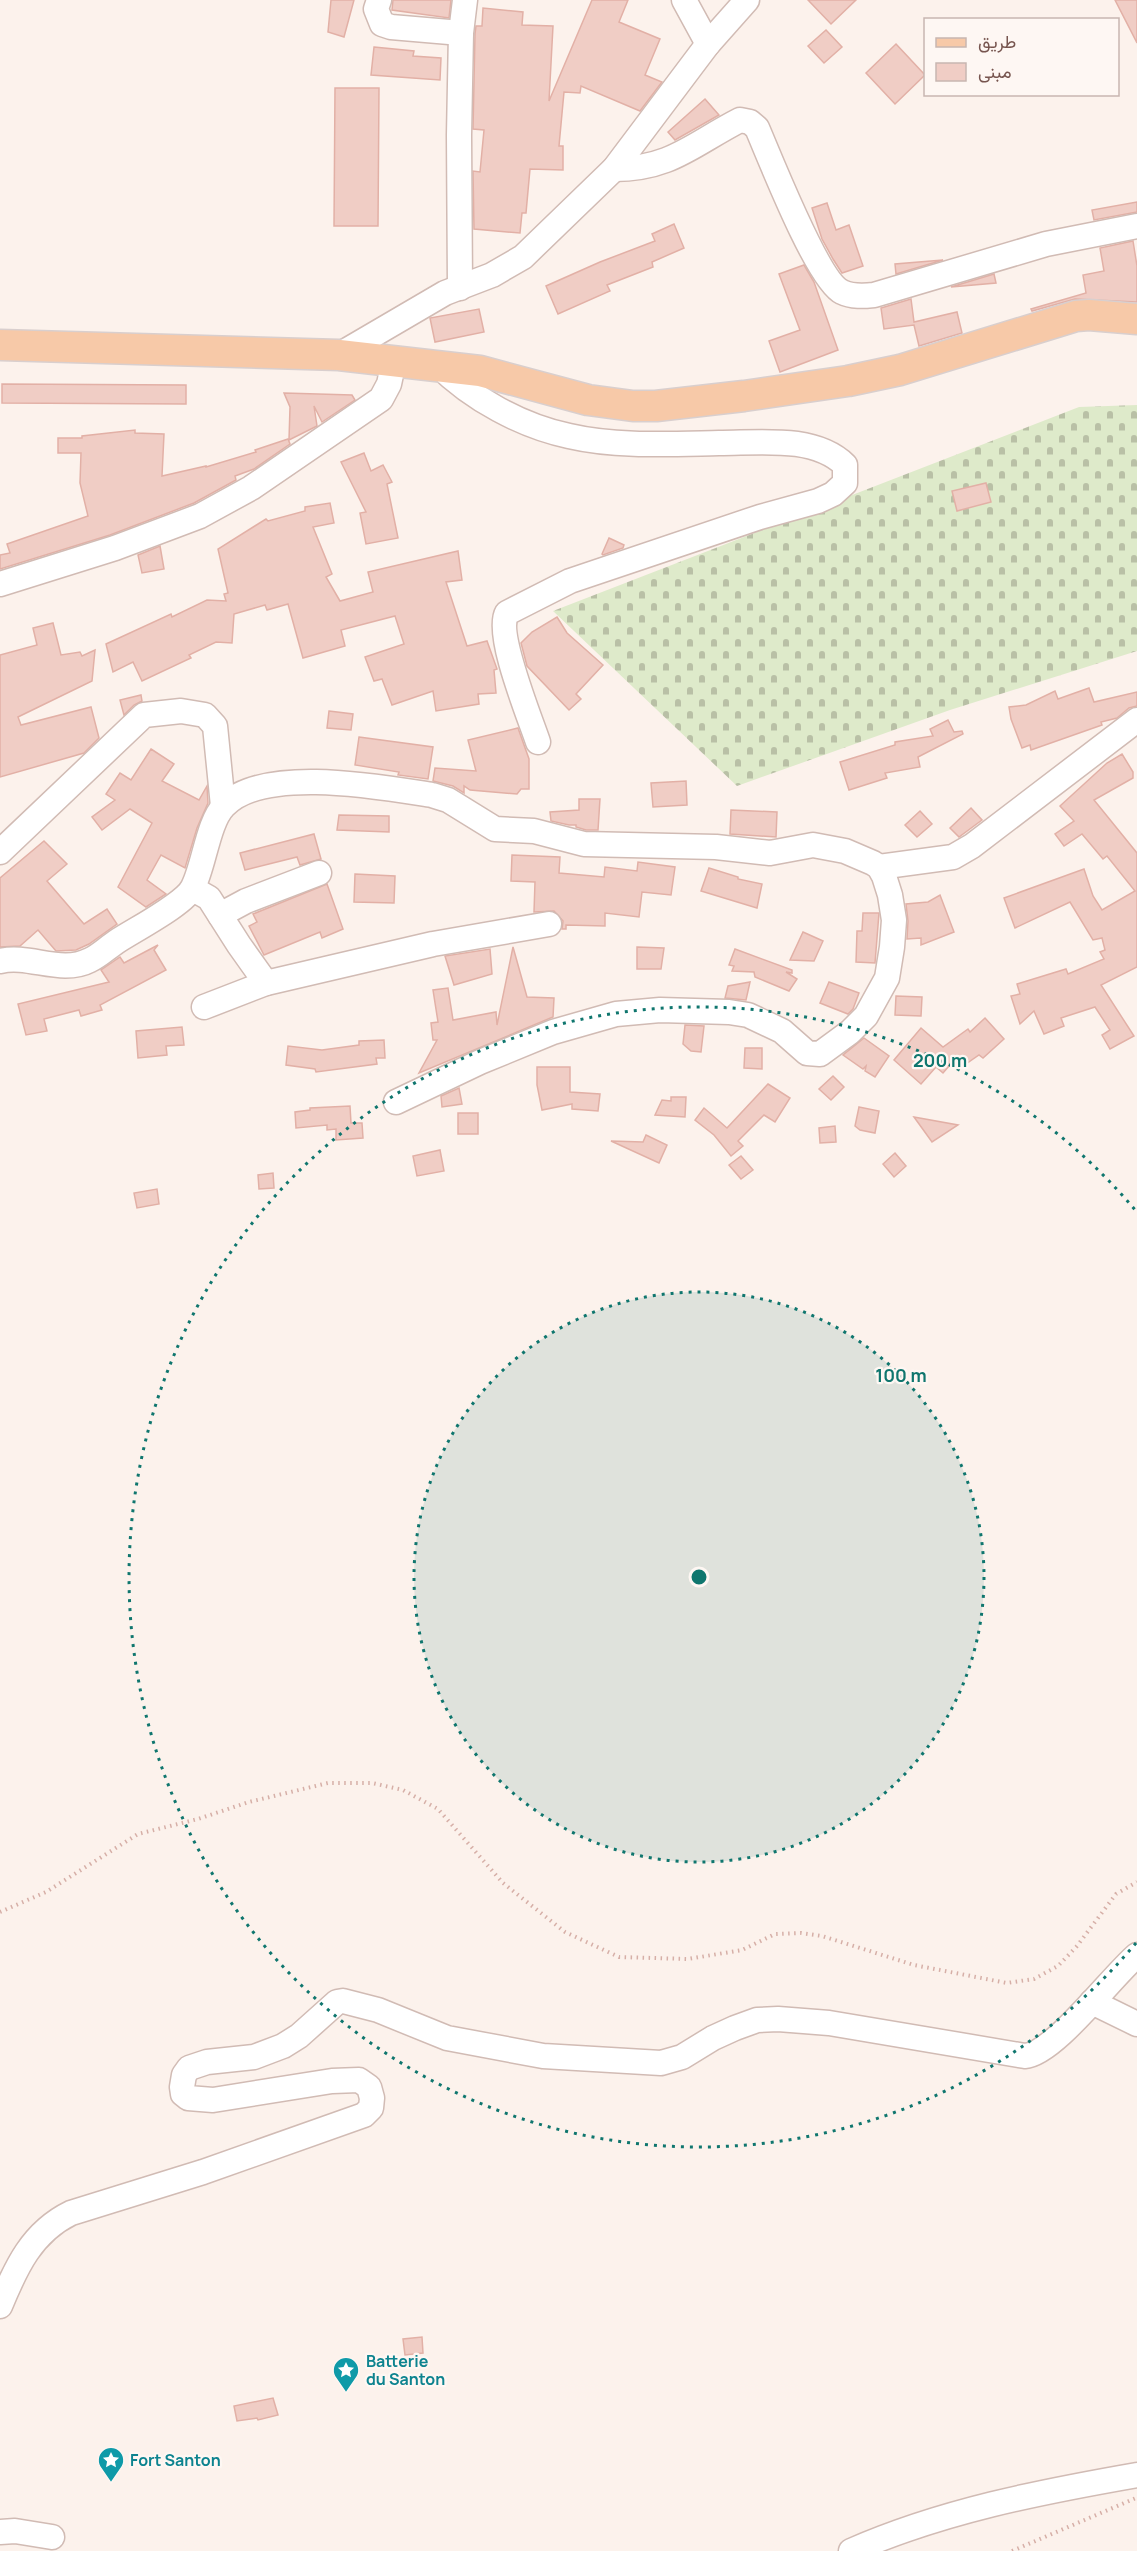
<svg xmlns="http://www.w3.org/2000/svg" width="1137" height="2551" viewBox="0 0 1137 2551" font-family="Manrope,Vazirmatn,sans-serif">
	<defs>
		<pattern id="cemetery-stones" width="16" height="16" patternUnits="userSpaceOnUse" patternTransform="scale(1.5)"><rect width="16" height="16" fill="#deeaca"/><path d="M2 7V4a2 2 0 0 1 4 0v3zM10 15v-3a2 2 0 0 1 4 0v3z" fill="#b9c0a6"/></pattern>
	</defs>
	<rect width="100%" height="100%" fill="#fcf2ec"/>
	<polygon fill="url(#cemetery-stones)" points="1137,405 1137,651 950,710 737,786 553,611 1079,407"/>
	<g fill="#f0cdc5" stroke="#e2b0a6" stroke-width="1.5">
		<polygon points="331,0 354,0 344,37 328,32"/>
		<polygon points="393,0 451,0 449,18 392,10"/>
		<polygon points="592,0 628,0 619,22 660,39 645,75 662,82 640,111 581,86 580,93 564,92 559,146 563,146 563,170 530,169 526,213 522,213 520,233 474,229 473,171 480,172 484,130 473,129 475,34 476,26 482,26 483,8 523,12 522,25 553,26 549,101"/>
		<polygon points="808,0 856,0 831,24"/>
		<polygon points="1115,0 1137,0 1137,43"/>
		<polygon points="826,30 842,47 824,63 808,46"/>
		<polygon points="896,44 925,75 895,104 866,73"/>
		<polygon points="374,47 414,51 413,56 441,58 440,80 371,75"/>
		<polygon points="335,88 379,88 378,226 334,226"/>
		<polygon points="705,99 719,115 675,140 668,132"/>
		<polygon points="1137,202 1137,212 1094,220 1092,210"/>
		<polygon points="827,203 836,230 849,225 863,266 842,273 833,259 822,239 812,208"/>
		<polygon points="674,224 684,248 652,262 653,267 607,285 610,291 558,314 546,286 600,262 655,241 652,234"/>
		<polygon points="1133,241 1137,266 1137,302 1075,299 1032,311 1031,309 1086,293 1083,275 1104,271 1100,248"/>
		<polygon points="943,260 896,274 895,264"/>
		<polygon points="804,265 814,282 838,350 780,372 769,341 800,330 779,274"/>
		<polygon points="994,274 996,283 951,287"/>
		<polygon points="911,299 914,322 957,312 962,333 919,346 914,325 884,329 881,308"/>
		<polygon points="479,309 484,332 435,342 430,318"/>
		<polygon points="2,384 186,385 186,404 2,403"/>
		<polygon points="284,393 352,395 355,400 322,422 314,406 317,426 289,440 290,407"/>
		<polygon points="135,430 135,433 164,434 162,476 206,466 206,467 256,452 255,450 288,439 290,444 254,469 235,476 236,480 194,503 110,535 0,569 0,555 10,553 7,544 88,516 80,483 81,453 58,453 58,438 82,438 82,436"/>
		<polygon points="364,453 371,471 383,465 392,482 387,484 398,538 366,544 360,513 366,512 341,462"/>
		<polygon points="986,483 991,502 957,511 952,491"/>
		<polygon points="330,503 334,523 313,527 332,574 326,577 340,601 373,592 368,572 458,551 462,580 446,582 467,646 487,641 497,669 494,670 496,693 478,694 479,704 436,711 433,691 392,705 382,679 374,681 365,657 404,644 395,616 341,630 345,646 303,658 288,604 267,610 265,605 234,614 232,643 216,642 189,655 191,658 142,681 133,662 113,672 106,644 171,614 172,617 207,600 226,601 224,594 228,593 218,549 266,519 268,521 305,511 305,507"/>
		<polygon points="609,538 624,545 623,548 603,555 602,554"/>
		<polygon points="160,546 164,569 142,573 138,555"/>
		<polygon points="557,617 567,633 603,665 576,694 581,699 569,710 527,666 521,643 532,632"/>
		<polygon points="53,623 61,655 80,652 82,656 95,650 92,681 18,717 21,725 91,707 99,738 84,753 0,777 0,655 37,645 33,628"/>
		<polygon points="1089,688 1094,702 1137,692 1137,706 1129,708 1117,718 1101,722 1102,725 1031,750 1030,745 1022,748 1011,719 1009,707 1026,705 1055,691 1058,699"/>
		<polygon points="141,695 142,701 134,705 124,715 120,700"/>
		<polygon points="329,711 353,714 351,730 327,728"/>
		<polygon points="948,720 954,732 962,731 963,734 918,757 920,767 885,773 887,778 849,790 840,762 895,745 895,742 933,736 930,729"/>
		<polygon points="518,728 529,759 529,789 521,789 517,794 470,790 464,786 464,793 453,786 433,781 435,768 476,771 468,740"/>
		<polygon points="359,737 433,747 428,779 398,775 399,772 355,765"/>
		<polygon points="151,749 174,764 162,781 199,800 207,786 208,803 197,828 185,868 161,855 147,880 166,894 146,907 118,887 152,823 130,809 102,830 92,817 115,800 106,794 120,773 131,780"/>
		<polygon points="1122,754 1133,772 1133,778 1094,800 1137,853 1137,967 1101,985 1134,1036 1110,1049 1102,1035 1110,1030 1095,1007 1061,1018 1064,1026 1044,1034 1034,1011 1020,1024 1011,996 1020,994 1017,984 1066,969 1068,974 1104,959 1100,952 1105,950 1102,938 1093,940 1070,902 1015,928 1004,898 1084,869 1093,896 1102,910 1135,891 1107,856 1103,859 1082,834 1064,846 1055,834 1074,821 1060,806 1107,763"/>
		<polygon points="686,781 687,805 653,807 651,783"/>
		<polygon points="579,799 600,799 598,830 586,830 576,827 576,825 569,825 551,821 550,812 579,810"/>
		<polygon points="971,808 982,820 959,837 950,828"/>
		<polygon points="731,810 777,812 776,837 730,834"/>
		<polygon points="920,811 932,824 917,837 905,825"/>
		<polygon points="339,815 389,816 389,832 337,830"/>
		<polygon points="314,834 321,859 300,865 297,857 245,870 240,853"/>
		<polygon points="44,841 67,864 47,881 84,924 107,909 117,924 89,944 76,950 56,951 38,930 20,946 0,947 0,878"/>
		<polygon points="512,855 560,857 559,873 604,877 605,867 637,871 638,862 675,867 671,895 642,892 639,917 605,913 605,926 566,925 566,929 562,929 563,921 554,911 534,912 535,882 511,881"/>
		<polygon points="709,868 738,877 738,879 762,884 757,908 701,891"/>
		<polygon points="355,874 395,876 394,903 354,902"/>
		<polygon points="327,884 343,929 322,938 320,932 264,955 249,926 257,922 253,914"/>
		<polygon points="940,895 954,932 921,945 921,938 907,939 908,921 906,904 928,902"/>
		<polygon points="863,913 879,913 875,963 856,962 857,931 862,931"/>
		<polygon points="803,932 823,941 814,961 790,960"/>
		<polygon points="158,945 154,950 166,970 100,1005 102,1010 81,1016 79,1010 44,1019 47,1031 26,1035 18,1004 109,982 101,970 120,957 124,963"/>
		<polygon points="513,947 527,997 554,998 553,1017 419,1073 437,1040 433,1040 431,1023 438,1022 433,990 448,988 453,1020 496,1012 497,1025"/>
		<polygon points="637,947 664,948 661,969 637,969"/>
		<polygon points="490,949 492,974 454,985 445,956"/>
		<polygon points="735,949 792,970 792,973 786,972 797,979 789,991 755,977 754,972 732,971 734,966 729,965"/>
		<polygon points="750,982 746,1000 725,998 728,986"/>
		<polygon points="829,982 859,993 853,1009 848,1014 820,1003"/>
		<polygon points="896,996 922,997 921,1016 895,1015"/>
		<polygon points="985,1018 1004,1039 983,1058 979,1055 963,1066 957,1057 943,1073 936,1067 921,1084 894,1060 921,1028 943,1047 968,1029 970,1032"/>
		<polygon points="685,1025 704,1026 701,1052 691,1051 683,1044"/>
		<polygon points="182,1027 184,1045 166,1046 167,1055 138,1058 136,1031"/>
		<polygon points="864,1038 889,1056 875,1077 865,1071 866,1066 863,1069 843,1055"/>
		<polygon points="384,1040 385,1058 376,1058 377,1064 316,1072 315,1069 286,1065 288,1046 322,1050 359,1045 359,1041"/>
		<polygon points="745,1048 762,1048 762,1069 744,1068"/>
		<polygon points="537,1067 570,1067 570,1092 600,1094 598,1111 572,1109 572,1104 542,1110 537,1085"/>
		<polygon points="833,1076 844,1087 831,1100 819,1089"/>
		<polygon points="768,1084 790,1098 775,1122 764,1115 738,1141 743,1146 731,1156 714,1135 695,1120 704,1108 727,1128"/>
		<polygon points="459,1088 462,1104 442,1107 441,1096"/>
		<polygon points="671,1097 686,1097 685,1117 655,1115 662,1100 671,1101"/>
		<polygon points="350,1106 351,1123 362,1123 363,1138 336,1140 336,1129 327,1130 327,1125 296,1128 295,1112 310,1110 310,1108"/>
		<polygon points="859,1107 879,1111 875,1133 860,1130 855,1126"/>
		<rect x="458" y="1113" width="20" height="21"/>
		<polygon points="914,1117 958,1125 932,1142"/>
		<polygon points="835,1126 836,1142 820,1143 819,1128"/>
		<polygon points="646,1135 667,1145 659,1163 611,1141 643,1142"/>
		<polygon points="440,1150 444,1171 417,1176 413,1156"/>
		<polygon points="895,1153 906,1166 894,1177 883,1164"/>
		<polygon points="741,1156 753,1170 741,1179 729,1165"/>
		<polygon points="273,1173 274,1188 259,1189 258,1175"/>
		<polygon points="157,1189 159,1204 137,1208 134,1193"/>
		<polygon points="422,2337 423,2353 405,2355 403,2339"/>
		<polygon points="273,2398 278,2415 258,2420 257,2418 237,2421 234,2406"/>
	</g>
	<g fill="none" stroke-linecap="round" stroke-linejoin="round">
		<g stroke="#d1bbb4" stroke-width="27">
			<g id="minor">
				<polyline points="379,0 376,9 382,24 391,27 461,33"/>
				<polyline points="684,0 708,44"/>
				<path d="M614,169c57,0 79,-25 126,-49l10,2 7,6c13,30 61,153 85,164 10,5 22,4 32,3l172,-51 91,-18"/>
				<polyline points="460,288 459,135 461,33 465,0"/>
				<polyline points="339,355 445,293 492,275 523,257 614,169 708,44 747,0"/>
				<path d="M438,365c34,34 84,61 131,71 47,11 101,8 150,7 40,0 95,-8 126,22v18l-12,11 -15,7 -58,16 -190,64 -63,32c-12,20 23,105 31,129"/>
				<polyline points="0,584 115,548 200,516 251,488 381,399 389,384 394,361"/>
				<polyline points="0,852 144,715 181,711 205,715 215,726 223,806"/>
				<polyline points="879,867 953,857 972,846 1137,720"/>
				<polyline points="193,889 209,898 239,945 266,983"/>
				<polyline points="220,915 246,901 319,873"/>
				<path d="M0,961c30,-7 61,14 90,-1 9,-4 17,-12 26,-18 18,-12 69,-38 77,-55 11,-21 15,-65 31,-81 39,-41 157,-19 208,-11l16,5 47,29 39,2 50,13 132,3 54,6 43,-8 32,6 28,12 6,4 5,9 6,19 4,25 -2,27 -5,31 -21,38 -16,16 -30,22 -13,-1 -25,-22 -34,-16 -19,-3 -69,-2 -44,4 -63,18 -73,30 -84,40"/>
				<polyline points="204,1007 266,983 433,944 549,924"/>
				<polyline points="1092,2002 1137,2024"/>
				<path d="M0,2306c16,-39 32,-74 71,-93l132,-41 161,-57 7,-7 1,-10 -3,-11 -10,-7 -27,1 -119,19 -25,-2 -5,-4 -1,-7 2,-12 5,-7 18,-6 47,-5 29,-11 16,-10 38,-34 6,-1 35,9 69,28 96,18 118,7 21,-6 31,-19 22,-10 22,-8 21,-1 51,4 196,33c29,-2 87,-80 112,-101"/>
				<polyline points="0,2532 15,2531 52,2537"/>
				<path d="M851,2551c91,-40 189,-59 286,-76"/>
			</g>
		</g>
		<g stroke="#d9cfce" stroke-width="33">
			<polyline id="major" points="0,345 339,355 480,371 588,400 633,406 656,406 744,396 848,381 900,370 1076,316 1089,315 1137,319"/>
		</g>
		<g stroke="#d6afa7" stroke-width="4" stroke-dasharray="1.5 4.5" stroke-linecap="butt">
			<polyline points="0,1912 46,1892 138,1834 198,1819 249,1802 328,1783 372,1783 403,1790 438,1809 503,1883 565,1932 619,1957 688,1959 742,1950 775,1934 801,1933 822,1936 914,1965 1007,1983 1034,1979 1058,1966 1077,1946 1116,1894 1137,1882"/>
			<polyline points="1012,2551 1136,2498"/>
		</g>
		<use href="#minor" stroke="#fff" stroke-width="24"/>
		<use href="#major" stroke="#f7c9a8" stroke-width="30"/>
	</g>
	<circle cx="699" cy="1577" r="285" fill="#0f766e" fill-opacity=".12"/>
	<g fill="none" stroke="#0f766e" stroke-width="3" stroke-dasharray="3 6">
		<circle cx="699" cy="1577" r="285"/>
		<path d="M1136 1943A570 570 0 1 1 1136 1211"/>
	</g>
	<defs>
		<g id="sight-pin" transform="scale(1.35)"><path d="M0 17L-7.5 6A9.5 9.5 0 1 1 7.5 6Z" fill="#0f9aa8" stroke="#fef7f3"/><path d="M0-6L1.8-2.2L6-1.7L2.9 1.2L3.7 5.4L0 3.3L-3.7 5.4L-2.9 1.2L-6-1.7L-1.8-2.2Z" fill="#fff"/></g>
	</defs>
	<g fill-rule="evenodd">
		<use href="#sight-pin" x="346" y="2370"/>
		<use href="#sight-pin" x="111" y="2460"/>
	</g>
	<g text-anchor="middle" dominant-baseline="central" stroke-width="4.5" stroke-linejoin="round" paint-order="stroke">
		<g font-size="16" font-weight="bold" fill="#0d838f" stroke="#fef7f3" text-anchor="start">
			<text x="366" y="2361">Batterie<tspan x="366" dy="18">du Santon</tspan></text>
			<text x="130" y="2460">Fort Santon</text>
		</g>
	</g>
	<circle cx="699" cy="1577" r="9" fill="#0f766e" stroke="#fef7f3" stroke-width="3"/>
	<g font-size="18" text-anchor="middle" font-weight="bold" fill="#0f766e" stroke="#fef7f3" stroke-width="4.5" stroke-linejoin="round" paint-order="stroke">
		<text x="940" y="1067">200 m</text>
		<text x="901" y="1382">100 m</text>
	</g>
	<rect x="924" y="18" width="195" height="78" fill="#fef7f3" stroke="#c8b6b1" stroke-width="1.5"/>
	<rect x="936" y="38" width="30" height="9" fill="#f7c9a8" stroke="#c8b6b1" stroke-width="1.5"/>
	<text x="978" y="48" font-size="18" fill="#77554f">طريق</text>
	<rect x="936" y="63" width="30" height="18" fill="#f0cdc5" stroke="#c8b6b1" stroke-width="1.5"/>
	<text x="978" y="78" font-size="18" fill="#77554f">مبنى</text>
</svg>
